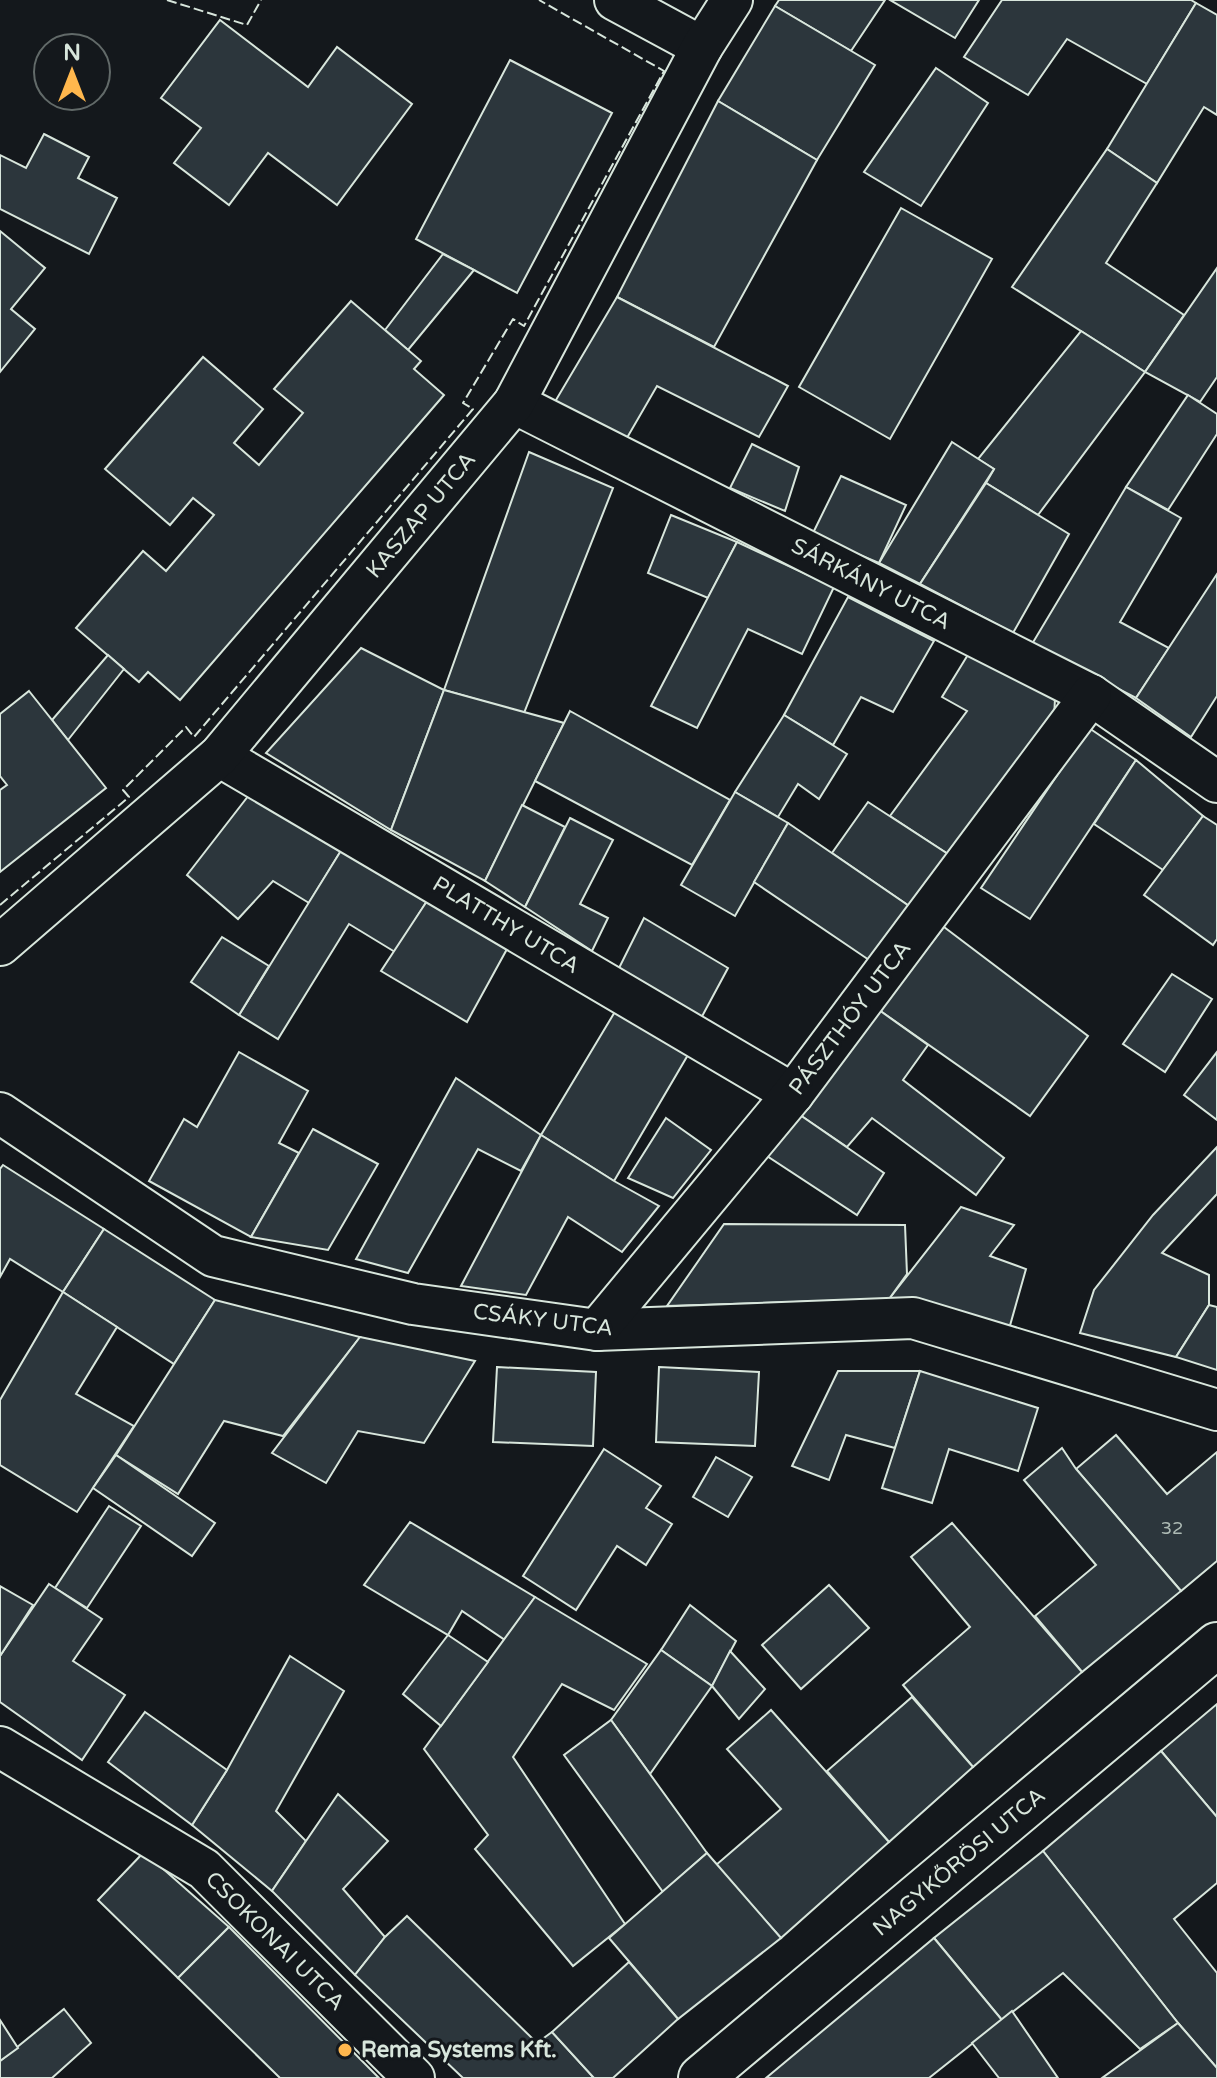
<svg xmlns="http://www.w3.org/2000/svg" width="1217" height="2078" viewBox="0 0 1217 2078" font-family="'Varela Round',sans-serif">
	<rect width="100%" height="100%" fill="#14181c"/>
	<g fill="#2c363c" stroke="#d8e6dc" stroke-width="2">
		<polygon points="779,0 885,0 851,51 775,6"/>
		<polygon points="890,0 979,0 955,38"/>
		<polygon points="1002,0 1191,0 1196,3 1147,84 1067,39 1028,95 964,57"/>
		<polygon points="1196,3 1217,15 1217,115 1204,107 1157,183 1107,149"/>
		<polygon points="775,6 875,65 817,160 718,101"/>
		<polygon points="220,20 308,87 337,47 412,104 337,205 268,153 229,205 174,163 201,128 161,98"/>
		<polygon points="510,60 612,113 517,293 416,239"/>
		<polygon points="936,68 988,103 921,206 864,172"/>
		<polygon points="718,101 817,160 714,347 617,297"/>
		<polygon points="44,134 89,157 78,178 117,198 89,254 0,209 0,155 26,168"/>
		<polygon points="1107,149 1157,183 1106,263 1184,315 1145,372 1012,287"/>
		<polygon points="901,208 992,259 890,439 799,387"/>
		<polygon points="0,231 45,268 11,309 35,329 0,372"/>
		<polygon points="443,254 474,270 408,350 385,330"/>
		<polygon points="1217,268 1217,377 1200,402 1145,372"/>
		<polygon points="617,297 788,386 759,437 657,386 624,443 553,405"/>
		<polygon points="351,301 421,361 414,369 444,395 180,700 148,672 139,682 76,628 143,551 166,571 214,515 193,498 170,525 105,469 203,357 263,409 234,443 259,465 303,413 274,389"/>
		<polygon points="1081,331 1145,372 1038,515 986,483 994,469 978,459"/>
		<polygon points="1188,395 1217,414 1217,434 1168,510 1126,487"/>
		<polygon points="952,442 994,469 920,584 879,563"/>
		<polygon points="752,444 799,467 785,511 730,488"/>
		<polygon points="529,452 613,488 524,713 444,690"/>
		<polygon points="841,476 906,505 879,563 812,535"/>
		<polygon points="986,483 1069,534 1013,633 920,584"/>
		<polygon points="1126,487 1181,518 1120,622 1169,648 1136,698 1032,644"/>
		<polygon points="671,515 737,542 708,598 648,573"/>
		<polygon points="737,542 834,587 802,654 748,629 697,728 651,706"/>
		<polygon points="1217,574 1217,696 1191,737 1136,698"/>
		<polygon points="848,597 934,641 893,712 861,697 833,745 784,715"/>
		<polygon points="361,648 444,690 391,830 266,753"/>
		<polygon points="969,653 1055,698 1054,720 951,856 890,816 967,711 942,697"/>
		<polygon points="108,655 124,669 68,740 52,720"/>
		<polygon points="444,690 564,723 485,881 391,830"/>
		<polygon points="29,691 106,788 0,872 0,790 7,785 0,776 0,714"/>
		<polygon points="570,711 730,800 692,865 535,781"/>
		<polygon points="784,715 847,754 819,799 798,784 778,817 735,792"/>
		<polygon points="1089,728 1136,760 1030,919 981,888"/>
		<polygon points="1136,760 1203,816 1163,870 1094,824"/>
		<polygon points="735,792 788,823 735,916 681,885"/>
		<polygon points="249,795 342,849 309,903 273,881 238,919 187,875"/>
		<polygon points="868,802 951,856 912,908 832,853"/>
		<polygon points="522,805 565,827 525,907 485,881"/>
		<polygon points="1203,816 1217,825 1217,939 1213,945 1144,895"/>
		<polygon points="570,818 613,840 580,904 608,918 592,951 525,907"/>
		<polygon points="788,823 912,908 872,962 754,882"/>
		<polygon points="342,849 427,901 395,952 349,924 278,1039 239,1015"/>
		<polygon points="427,901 507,949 467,1022 381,971"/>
		<polygon points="644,918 728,968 699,1022 617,972"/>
		<polygon points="944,927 1088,1036 1030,1116 879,1010"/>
		<polygon points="222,937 269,966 239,1015 191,982"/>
		<polygon points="1172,974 1212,999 1165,1072 1123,1044"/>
		<polygon points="622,1000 692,1048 614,1181 541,1135"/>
		<polygon points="879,1010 928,1045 903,1080 1004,1158 976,1195 872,1118 847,1147 800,1115"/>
		<polygon points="239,1052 308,1091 279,1143 299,1153 251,1237 149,1181 184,1119 197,1127"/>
		<polygon points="1217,1052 1217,1120 1184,1095"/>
		<polygon points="456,1078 541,1135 521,1171 478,1149 408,1273 356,1259"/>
		<polygon points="800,1115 884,1173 857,1215 767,1156"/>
		<polygon points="666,1118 711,1150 673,1198 628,1178"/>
		<polygon points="313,1129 378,1164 328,1250 251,1237"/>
		<polygon points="541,1135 614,1181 659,1206 622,1252 568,1217 526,1295 461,1286"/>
		<polygon points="1217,1147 1217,1194 1162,1253 1209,1275 1209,1305 1176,1357 1080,1333 1094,1290 1153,1215"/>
		<polygon points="3,1165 104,1229 63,1292 10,1259 0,1277 0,1169"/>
		<polygon points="961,1207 1014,1225 990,1256 1026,1269 1009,1329 889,1299"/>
		<polygon points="724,1224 905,1225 907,1274 889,1299 667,1306"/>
		<polygon points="104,1229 215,1300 174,1364 63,1292"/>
		<polygon points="63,1292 117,1327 76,1394 134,1426 77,1512 0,1465 0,1400"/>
		<polygon points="215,1300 360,1337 283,1436 224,1421 178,1494 116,1455"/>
		<polygon points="1209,1305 1217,1307 1217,1370 1176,1357"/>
		<polygon points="360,1337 475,1361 424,1443 358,1431 326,1483 272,1453"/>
		<polygon points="497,1367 596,1372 593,1446 493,1442"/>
		<polygon points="659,1367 759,1372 755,1446 656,1442"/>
		<polygon points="838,1371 920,1371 895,1448 846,1435 829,1480 792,1466"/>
		<polygon points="920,1371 1038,1408 1018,1471 949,1449 932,1503 882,1488"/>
		<polygon points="1116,1435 1167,1494 1217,1452 1217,1561 1181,1591 1076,1469"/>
		<polygon points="1062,1448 1076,1469 1181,1591 1082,1672 1035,1616 1096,1565 1024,1480"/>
		<polygon points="604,1449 661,1486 646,1508 672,1524 646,1565 617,1546 576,1610 523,1576"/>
		<polygon points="116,1455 215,1523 192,1556 93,1488"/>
		<polygon points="716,1457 752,1477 728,1517 693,1497"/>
		<polygon points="109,1506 141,1526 87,1608 55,1588"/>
		<polygon points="410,1522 535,1597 505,1640 462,1611 448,1635 364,1585"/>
		<polygon points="952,1523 1082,1672 973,1767 903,1685 970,1627 911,1557"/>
		<polygon points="49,1584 102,1619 73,1661 125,1695 82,1760 0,1702 0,1656"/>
		<polygon points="829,1585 869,1628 801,1689 762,1645"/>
		<polygon points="0,1586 33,1605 0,1656"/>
		<polygon points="535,1597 647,1664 614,1710 562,1684 513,1757 625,1924 573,1966 475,1849 488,1835 424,1749"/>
		<polygon points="690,1605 736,1641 712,1686 661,1650"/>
		<polygon points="448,1635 488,1662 441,1726 403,1694"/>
		<polygon points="661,1650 712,1686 650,1774 611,1720"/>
		<polygon points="730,1651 765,1689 739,1719 712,1686"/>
		<polygon points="290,1656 344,1691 276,1811 306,1841 272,1891 192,1825 227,1770"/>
		<polygon points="912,1697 973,1767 889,1842 827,1771"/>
		<polygon points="1217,1704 1217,1817 1161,1751"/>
		<polygon points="771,1710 889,1842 781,1938 716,1865 781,1809 727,1749"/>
		<polygon points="145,1712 227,1770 192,1825 108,1762"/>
		<polygon points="611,1720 707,1853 663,1892 564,1755"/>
		<polygon points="1161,1751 1217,1817 1217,1883 1174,1919 1217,1973 1217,2068 1178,2023 1043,1851"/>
		<polygon points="338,1794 388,1841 343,1889 385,1937 355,1975 272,1891"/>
		<polygon points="1043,1851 1178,2023 1140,2049 1063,1973 1002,2020 934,1938"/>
		<polygon points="144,1852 229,1927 178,1978 98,1900"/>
		<polygon points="707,1853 781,1938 678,2019 609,1938"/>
		<polygon points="407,1916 537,2043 552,2032 594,2078 463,2078 355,1975 385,1937"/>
		<polygon points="229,1927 379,2078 280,2078 178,1978"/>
		<polygon points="934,1938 1002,2020 929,2078 766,2078"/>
		<polygon points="629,1962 678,2019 613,2078 594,2078 552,2032"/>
		<polygon points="64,2009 91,2043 52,2078 0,2078 0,2061"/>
		<polygon points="1012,2011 1058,2078 999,2078 972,2043"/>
		<polygon points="0,2020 18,2048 0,2061"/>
		<polygon points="1178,2023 1217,2068 1217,2078 1102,2078"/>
	</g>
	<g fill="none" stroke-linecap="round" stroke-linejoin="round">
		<g stroke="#d8e6dc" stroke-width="44">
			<g id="minor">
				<polyline points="615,0 702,47"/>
				<polyline points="514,403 1091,695 1217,782"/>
				<polyline points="219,756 793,1094"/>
				<polyline points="0,945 219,756 514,403 702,47 732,0"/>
				<polyline points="0,1113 213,1256 413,1304 597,1330 913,1318 1217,1410"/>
				<polyline points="597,1330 793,1094 1091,695"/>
				<polyline points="0,1747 204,1869 414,2078"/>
			</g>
		</g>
		<g stroke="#d8e6dc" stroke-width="48">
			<polyline id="tertiary" points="701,2078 1217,1645"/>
		</g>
		<use href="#minor" stroke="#14181c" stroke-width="40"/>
		<use href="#tertiary" stroke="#14181c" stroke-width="44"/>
		<g stroke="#d8e6dc" stroke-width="2" stroke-dasharray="10 4" stroke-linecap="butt">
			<polyline points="167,0 247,25 261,0"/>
			<polyline points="0,905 129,797 123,790 186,727 194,737 473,409 463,403 513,319 524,326 664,71 539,0"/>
		</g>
	</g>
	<circle fill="#ffb74d" stroke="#14181c" stroke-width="3" cx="345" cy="2050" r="8"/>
	<g text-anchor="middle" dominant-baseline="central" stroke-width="6" stroke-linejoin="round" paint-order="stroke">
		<g font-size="18" fill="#adbab4">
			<text x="1172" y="1528">32</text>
		</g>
		<g font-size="22" fill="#d8e6dc" stroke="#14181c">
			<text transform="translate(421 515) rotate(-50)">KASZAP UTCA</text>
			<text transform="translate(871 584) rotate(27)">SÁRKÁNY UTCA</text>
			<text transform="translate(506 925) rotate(31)">PLATTHY UTCA</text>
			<text transform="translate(850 1018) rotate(-53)">PÁSZTHÓY UTCA</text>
			<text transform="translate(543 1320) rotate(7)">CSÁKY UTCA</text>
			<text transform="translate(959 1862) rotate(-40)">NAGYKŐRÖSI UTCA</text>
			<text transform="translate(275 1941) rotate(45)">CSOKONAI UTCA</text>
		</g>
		<g font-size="22" font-weight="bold" fill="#d8e6dc" stroke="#14181c" text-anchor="start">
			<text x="361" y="2050">Rema Systems Kft.</text>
		</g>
	</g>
	<g transform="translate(72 72)"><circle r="38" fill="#14181c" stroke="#626a69" stroke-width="2"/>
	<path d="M0-6L14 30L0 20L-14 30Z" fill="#ffb74d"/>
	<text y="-12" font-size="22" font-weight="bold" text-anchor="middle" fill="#d8e6dc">N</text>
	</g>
</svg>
